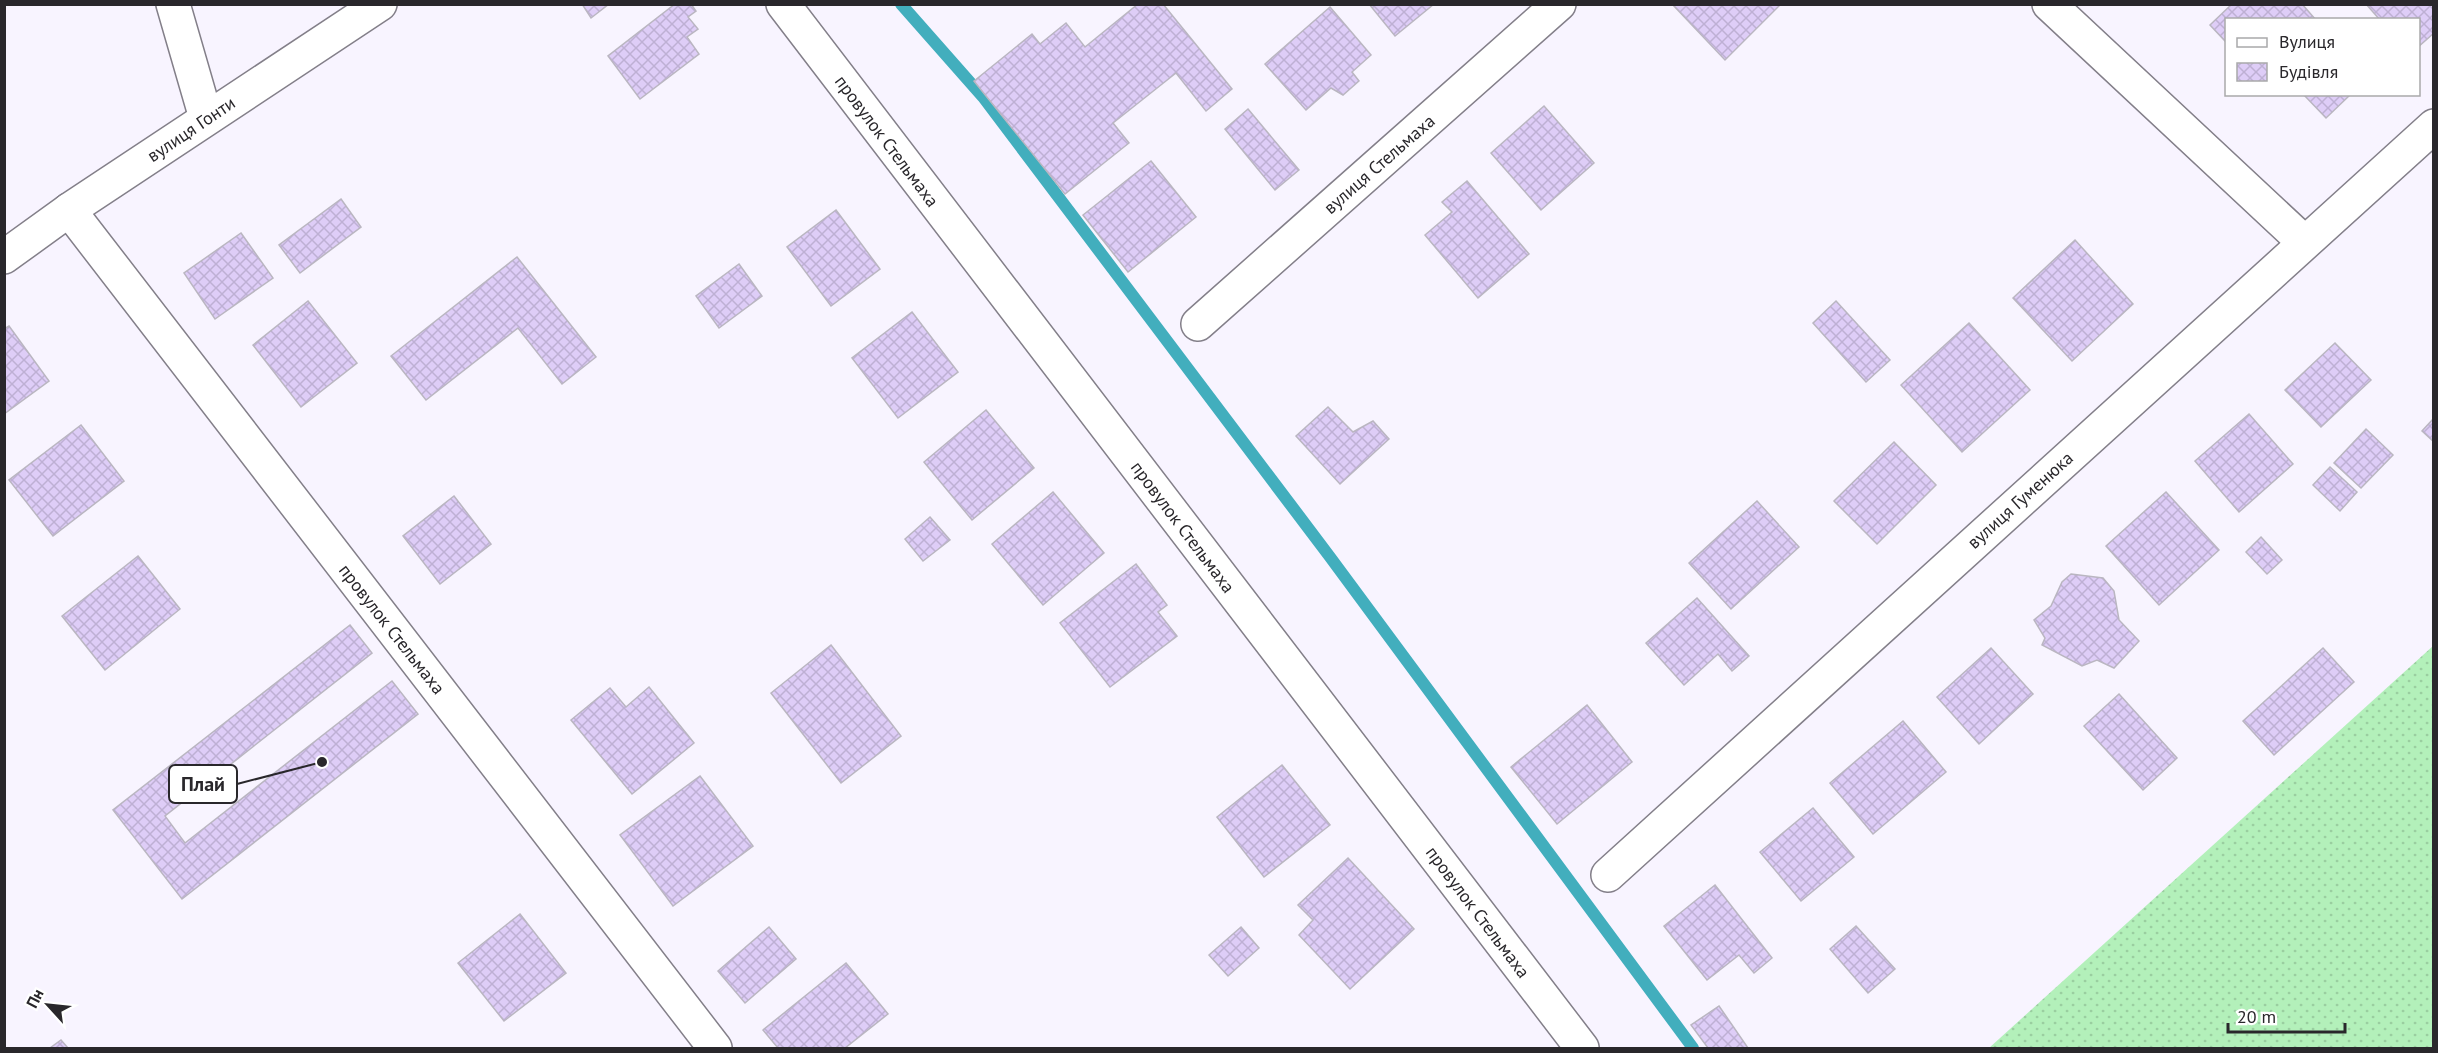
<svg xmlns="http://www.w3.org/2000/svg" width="2438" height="1053" viewBox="0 0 2438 1053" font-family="'PT Sans',sans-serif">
	<defs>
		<pattern id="garden-dots" width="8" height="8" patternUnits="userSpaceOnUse" patternTransform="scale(1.5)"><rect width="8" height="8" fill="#b3f0ba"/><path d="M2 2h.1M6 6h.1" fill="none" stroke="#9acea0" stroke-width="1.8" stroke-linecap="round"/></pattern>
		<pattern id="building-cross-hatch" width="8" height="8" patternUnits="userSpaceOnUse" patternTransform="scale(1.5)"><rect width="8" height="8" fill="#decdf7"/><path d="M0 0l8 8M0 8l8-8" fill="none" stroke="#beb0d4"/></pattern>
	</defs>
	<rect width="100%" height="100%" fill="#f8f4ff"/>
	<polygon fill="url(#garden-dots)" points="2433,646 2433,1048 1989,1048"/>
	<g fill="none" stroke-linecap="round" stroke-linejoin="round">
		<polyline stroke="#42aebd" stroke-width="12" points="901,4 983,97 1330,557 1693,1048"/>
	</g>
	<g fill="url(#building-cross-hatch)" stroke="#bab6c1" stroke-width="1.5">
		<polygon points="582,4 609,4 591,18"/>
		<polygon points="675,4 691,4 696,11 688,17 698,29 687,37 699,54 640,99 608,56"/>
		<polygon points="1138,4 1163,4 1232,89 1206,111 1176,73 1113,123 1129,143 1065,194 974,81 1032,34 1040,44 1066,23 1085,47"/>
		<polygon points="1369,4 1434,4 1395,36"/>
		<polygon points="1672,4 1780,4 1780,5 1725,60"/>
		<polygon points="2232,4 2302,4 2316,20 2226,20 2226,42 2210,25"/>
		<polygon points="2366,4 2434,4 2434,33 2418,47 2418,20 2380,20"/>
		<polygon points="1330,7 1371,55 1352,72 1359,81 1343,95 1331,88 1306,110 1265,64"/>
		<polygon points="2303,94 2351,94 2326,118"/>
		<polygon points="1544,106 1594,163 1541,210 1491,153"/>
		<polygon points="1248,109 1299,170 1275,190 1225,129"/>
		<polygon points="1151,161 1196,217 1128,272 1083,215"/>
		<polygon points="1467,181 1529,254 1478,298 1425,235 1452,212 1442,202"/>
		<polygon points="341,199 361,227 300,273 279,245"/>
		<polygon points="836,210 880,269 831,306 787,247"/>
		<polygon points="241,233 273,278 215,319 184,273"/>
		<polygon points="2075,240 2133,304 2072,361 2013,298"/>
		<polygon points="517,257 596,357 562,384 518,328 426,400 391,356"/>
		<polygon points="739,264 762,296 719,328 696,296"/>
		<polygon points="308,301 357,363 301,407 253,345"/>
		<polygon points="1836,301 1890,360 1866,382 1813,323"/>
		<polygon points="912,312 958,372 898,418 852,358"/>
		<polygon points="1969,323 2030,390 1962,452 1901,385"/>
		<polygon points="9,326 49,381 4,414 4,329"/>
		<polygon points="2335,343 2371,380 2321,427 2285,390"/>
		<polygon points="1328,407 1353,432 1373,421 1389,439 1340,484 1296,436"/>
		<polygon points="986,410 1034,468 972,520 924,462"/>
		<polygon points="2249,414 2293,464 2239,512 2195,461"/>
		<polygon points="2434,418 2434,442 2422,431"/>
		<polygon points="81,425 124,481 53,536 9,480"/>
		<polygon points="2366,429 2393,455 2361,488 2334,463"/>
		<polygon points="1894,442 1936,485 1877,544 1834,501"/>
		<polygon points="2330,467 2357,492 2340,511 2313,485"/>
		<polygon points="1053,492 1104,553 1043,605 992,544"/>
		<polygon points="2166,492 2219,550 2159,605 2106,546"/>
		<polygon points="454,496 491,544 440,584 403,536"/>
		<polygon points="1757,501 1799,547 1731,609 1689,563"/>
		<polygon points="930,517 950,540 923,561 905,539"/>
		<polygon points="2261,537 2282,560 2267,574 2246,552"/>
		<polygon points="138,556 180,609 105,670 62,616"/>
		<polygon points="1136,564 1167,605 1158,612 1177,636 1110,687 1060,623"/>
		<polygon points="2071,574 2103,578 2114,591 2119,620 2139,641 2114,668 2097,660 2082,666 2042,645 2045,638 2034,620 2051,606 2062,582"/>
		<polygon points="1697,598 1749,656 1732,671 1718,654 1684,685 1646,643"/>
		<polygon points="350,625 372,653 165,816 185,843 392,681 418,714 182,899 113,810"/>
		<polygon points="831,645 901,736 841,783 771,693"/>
		<polygon points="1991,648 2033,694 1979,744 1937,697"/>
		<polygon points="2323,648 2354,682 2274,755 2243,721"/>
		<polygon points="649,687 694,743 632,794 571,720 610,688 626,707"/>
		<polygon points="2119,694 2177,758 2143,790 2084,726"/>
		<polygon points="1587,705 1632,762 1557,824 1511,767"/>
		<polygon points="1903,721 1946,772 1873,834 1830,783"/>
		<polygon points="1282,765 1330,825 1264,877 1217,817"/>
		<polygon points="700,776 753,846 673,906 620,835"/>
		<polygon points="1813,808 1854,857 1801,901 1760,852"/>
		<polygon points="1348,858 1414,929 1350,989 1299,935 1313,920 1298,905"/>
		<polygon points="1715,885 1772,958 1754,973 1739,955 1707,980 1664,926"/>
		<polygon points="520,914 566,973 504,1021 458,963"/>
		<polygon points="1856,926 1895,969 1868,993 1830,949"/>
		<polygon points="769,927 796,959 745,1003 718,971"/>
		<polygon points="1241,927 1259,948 1228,976 1209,955"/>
		<polygon points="846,963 888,1014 845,1048 778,1048 763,1030"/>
		<polygon points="1719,1006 1748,1048 1708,1048 1691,1025"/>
		<polygon points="61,1040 68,1048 50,1048"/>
	</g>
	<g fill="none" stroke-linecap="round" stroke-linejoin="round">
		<g stroke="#837f89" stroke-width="36">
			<g id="minor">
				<polyline points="173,4 206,118"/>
				<polyline points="783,4 1582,1048"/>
				<polyline points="2049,4 2304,242"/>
				<polyline points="69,210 715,1048"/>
				<polyline points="4,257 69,210 380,4"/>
				<polyline points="1198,324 1559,4"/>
				<polyline points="1608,875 2434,126"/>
			</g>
		</g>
		<use href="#minor" stroke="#fff" stroke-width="33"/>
	</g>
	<g text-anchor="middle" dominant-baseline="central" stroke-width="6" stroke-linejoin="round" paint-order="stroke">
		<g font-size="18" fill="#29272b" stroke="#fff">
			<text transform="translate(191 129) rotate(-34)">вулиця Гонти</text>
			<text transform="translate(887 141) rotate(53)">провулок Стельмаха</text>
			<text transform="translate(1379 164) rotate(-41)">вулиця Стельмаха</text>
			<text transform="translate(2020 500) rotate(-42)">вулиця Гуменюка</text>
			<text transform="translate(1183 527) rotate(53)">провулок Стельмаха</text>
			<text transform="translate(392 629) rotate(52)">провулок Стельмаха</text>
			<text transform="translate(1478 912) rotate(53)">провулок Стельмаха</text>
		</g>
	</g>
	<path fill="none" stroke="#29272b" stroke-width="2" d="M322 762L237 784"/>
	<circle fill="#29272b" stroke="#fff" stroke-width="2" cx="322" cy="762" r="6"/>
	<rect fill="#fff" stroke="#29272b" stroke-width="2" x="169" y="765" width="68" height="38" rx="6"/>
	<g font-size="20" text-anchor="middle" font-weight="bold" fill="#29272b">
		<text x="203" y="791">Плай</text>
	</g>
	<rect width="2438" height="1053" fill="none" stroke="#29272b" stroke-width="12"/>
	<rect x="2225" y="18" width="195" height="78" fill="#ffffff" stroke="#a9a9aa" stroke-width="1.5"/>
	<rect x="2237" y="38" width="30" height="9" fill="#ffffff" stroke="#a9a9aa" stroke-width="1.5"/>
	<text x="2279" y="48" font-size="18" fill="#29272b">Вулиця</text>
	<rect x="2237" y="63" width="30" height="18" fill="url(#building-cross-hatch)" stroke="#a9a9aa" stroke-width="1.5"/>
	<text x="2279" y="78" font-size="18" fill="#29272b">Будівля</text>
	<g transform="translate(48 1005) rotate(297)" stroke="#ffffff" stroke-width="4.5" paint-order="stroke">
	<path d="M0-4.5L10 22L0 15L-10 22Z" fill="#29272b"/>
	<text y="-9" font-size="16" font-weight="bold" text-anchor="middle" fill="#29272b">Пн</text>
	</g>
	<path d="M2228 1023v9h117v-9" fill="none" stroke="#29272b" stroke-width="3"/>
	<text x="2237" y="1023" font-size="18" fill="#29272b" stroke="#ffffff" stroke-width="4.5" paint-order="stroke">20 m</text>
</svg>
